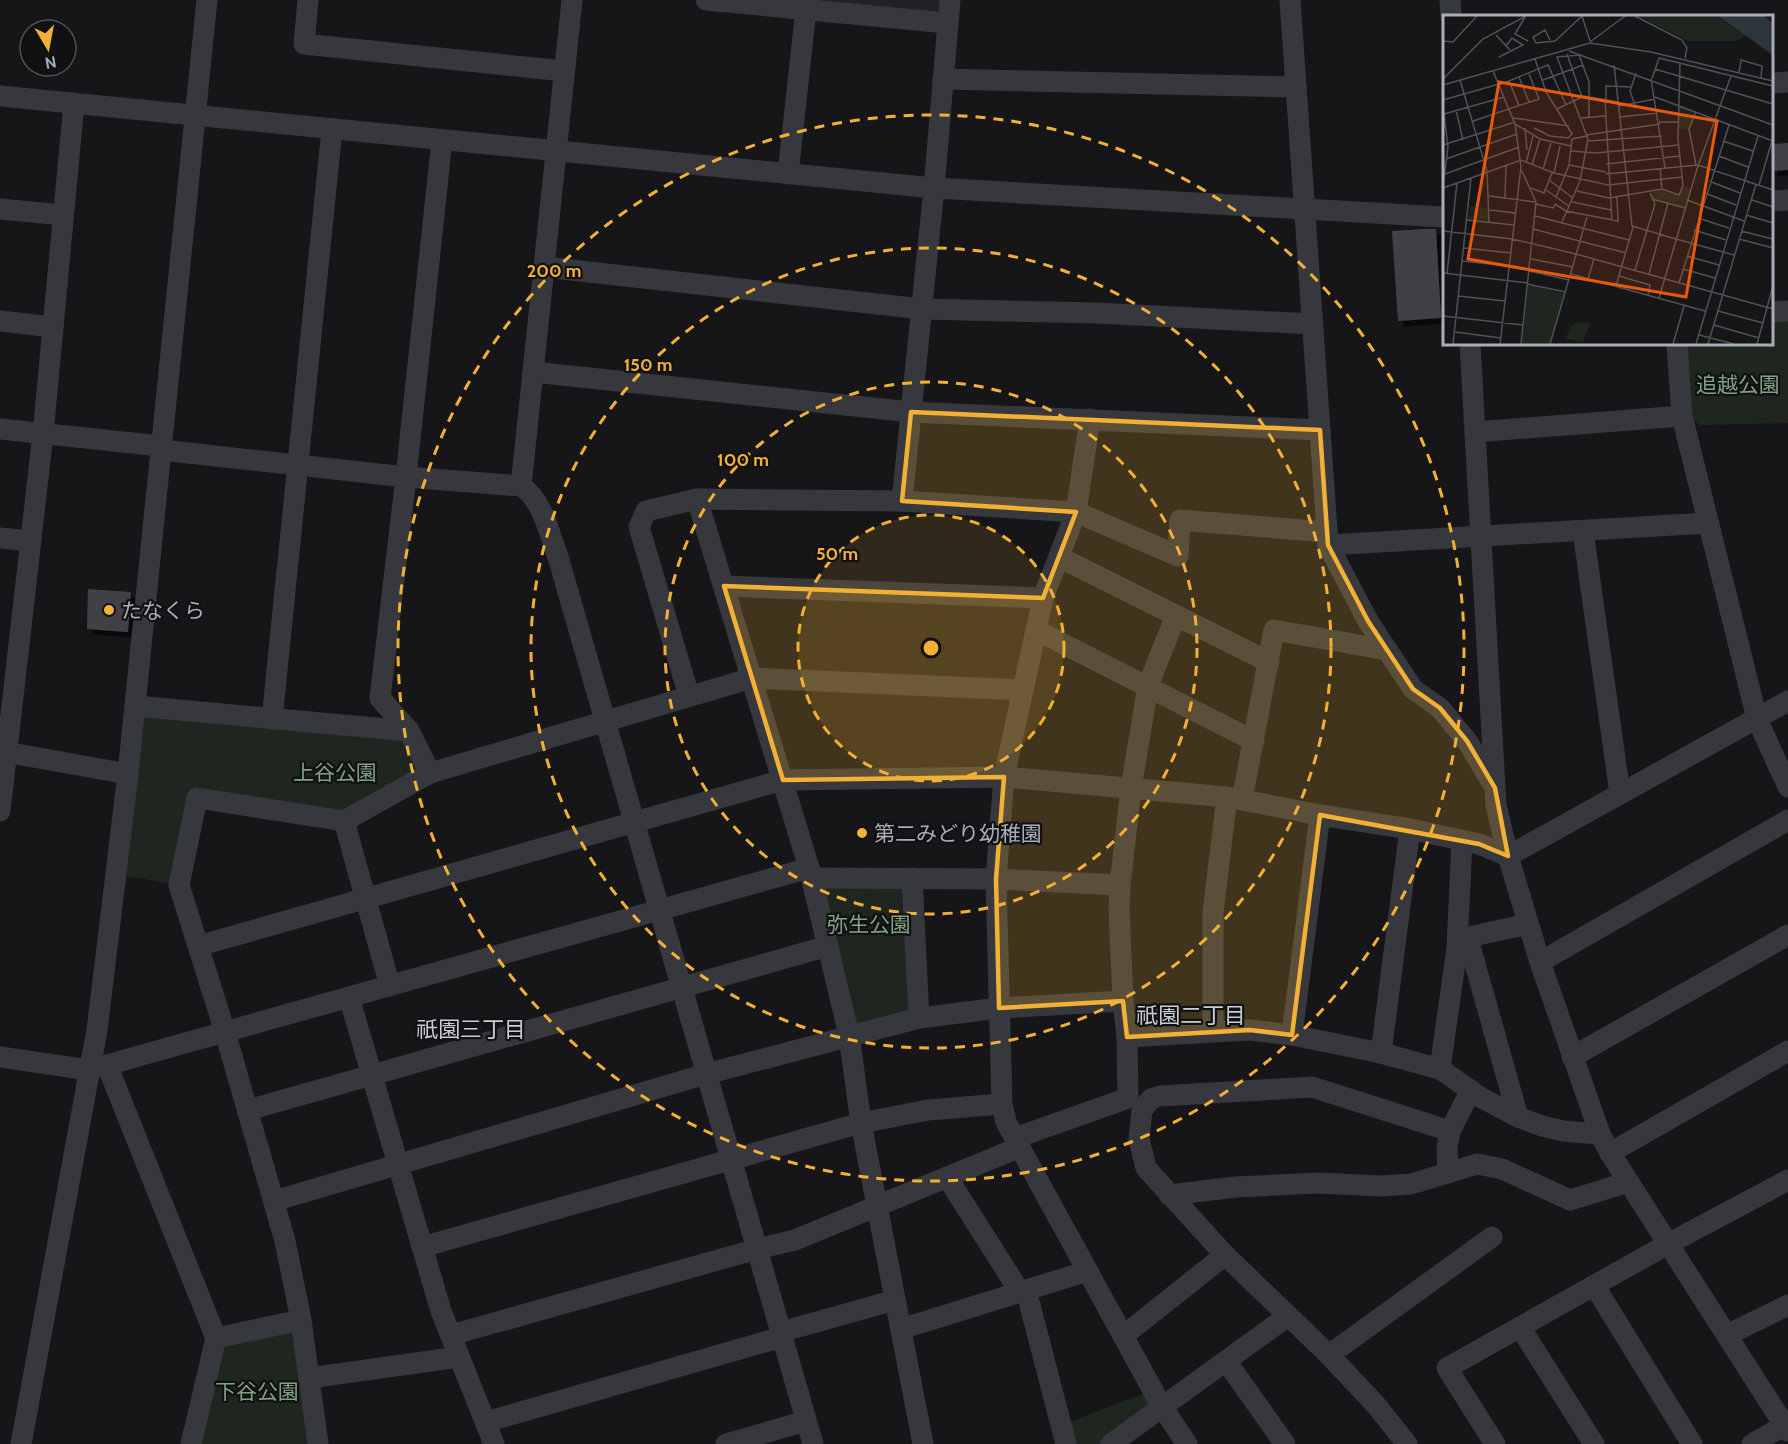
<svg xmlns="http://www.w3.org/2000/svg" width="1788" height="1444" viewBox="0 0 1788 1444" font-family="Cabin,'Noto Sans JP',sans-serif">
	<defs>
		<filter id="shadow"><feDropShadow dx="5.5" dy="5.5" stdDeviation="0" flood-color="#0009"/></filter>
	</defs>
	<rect width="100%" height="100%" fill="#161618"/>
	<polygon fill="#222225" points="797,0 940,0 938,12"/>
	<g fill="#1e261f">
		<polygon points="1788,320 1788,423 1699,425 1690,416 1685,344 1772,344 1772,321"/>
		<polygon points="135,706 409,731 430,773 344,821 197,798 179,885 116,874"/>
		<polygon points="812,878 912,878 919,1018 849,1035"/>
		<polygon points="301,1320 318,1444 191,1444 216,1338"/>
		<polygon points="1153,1390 1162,1407 1110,1444 1066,1444 1061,1425"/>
	</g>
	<g fill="#404145" filter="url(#shadow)">
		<polygon points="1788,143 1788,170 1772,171 1772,144"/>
		<polygon points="1424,229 1436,229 1441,318 1398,321 1392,231"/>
		<polygon points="88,589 131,592 128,632 87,629"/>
	</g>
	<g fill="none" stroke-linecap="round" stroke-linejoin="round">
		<g stroke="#37383d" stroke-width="21">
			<polyline points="308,0 304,44 564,71"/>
			<polyline points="706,0 947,23"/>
			<polyline points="1290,0 1328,545 1368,621 1413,689 1440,708 1467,741 1493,784"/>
			<polyline points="1450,0 1451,16"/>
			<polyline points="943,79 1296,87"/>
			<polyline points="1772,83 1788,82"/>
			<polyline points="0,96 934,188 1444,217"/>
			<polyline points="788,174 806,9"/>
			<polyline points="1772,201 1788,200"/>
			<polyline points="0,209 63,215"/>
			<polyline points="544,267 922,309 1097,313 1313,324"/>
			<polyline points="1772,312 1788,311"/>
			<polyline points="0,321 53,327"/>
			<polyline points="1470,344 1496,805 1508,856 1540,962 1600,1134 1610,1153 1788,1431"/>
			<polyline points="1677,344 1682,416 1757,719 1788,787"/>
			<polyline points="533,372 911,412 1320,430"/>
			<polyline points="1090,419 1076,512 1043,598 1004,777 996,879 1002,1104 1006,1122 1162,1407 1187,1444"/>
			<polyline points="0,429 161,446"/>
			<polyline points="1475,432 1682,416"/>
			<path d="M161,450l245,27 115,9c22,14 28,47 37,71l255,887"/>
			<polyline points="521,486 572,0"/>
			<polyline points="697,499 809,868 849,1035 861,1123 923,1444"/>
			<polyline points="902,501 934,188 950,0"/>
			<polyline points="1583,531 1620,794"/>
			<polyline points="0,538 31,541"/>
			<polyline points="1328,545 1708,523"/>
			<polyline points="1059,557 1269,662"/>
			<polyline points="724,586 1043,598"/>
			<polyline points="1036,630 1254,741"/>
			<polyline points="689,696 639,527 646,511 697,499 902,501 1076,512 1178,556 1180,520 1327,532"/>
			<polyline points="135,706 409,731"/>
			<polyline points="272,719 332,129"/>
			<polyline points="0,751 128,774"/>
			<polyline points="430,773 409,731 380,698 406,477 442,140"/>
			<polyline points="1242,800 1274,630 1387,650"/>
			<polyline points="0,811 43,434 74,103"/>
			<polyline points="344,821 390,986"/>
			<polyline points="812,878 996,879 1120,885"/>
			<polyline points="912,878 919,1018"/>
			<polyline points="1468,939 1518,1117"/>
			<polyline points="198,946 783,780 1004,777 1227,797 1320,815 1410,829 1479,844 1508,856 1788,701"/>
			<polyline points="1459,947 1473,936 1528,924"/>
			<polyline points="1540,962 1788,820"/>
			<polyline points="349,997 441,1311 494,1444"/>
			<polyline points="1213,1031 1213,912 1227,797"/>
			<polyline points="1292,1035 1320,815"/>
			<polyline points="1127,1037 1250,1030 1292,1035 1381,1053 1440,1069 1480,1097 1518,1117 1542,1126 1563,1131 1600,1134"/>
			<polyline points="1381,1053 1410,829"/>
			<polyline points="0,1057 89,1070 809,868"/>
			<polyline points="1572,1057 1788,935"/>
			<polyline points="107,1065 216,1338 191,1444"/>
			<polyline points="1440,1069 1457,948 1462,840"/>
			<polyline points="248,1110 828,946"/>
			<polyline points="1015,1138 1128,1098 1127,1037 1123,1001 1119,909 1120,885 1131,788 1148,686 1176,615"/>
			<polyline points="1610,1153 1788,1051"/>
			<polyline points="1448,1173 1447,1147 1450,1131 1471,1090"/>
			<polyline points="947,1177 1020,1292"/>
			<polyline points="1169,1195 1236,1187 1319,1183 1380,1186 1411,1184 1477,1164 1502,1169 1570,1200 1629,1182"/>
			<polyline points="274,1201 706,1074 919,1018 999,1008 1123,1001"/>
			<polyline points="422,1247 861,1123 928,1110 1002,1104"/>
			<polyline points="1594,1285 1692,1444"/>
			<polyline points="1026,1290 1066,1444"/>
			<polyline points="1520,1327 1594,1444"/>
			<polyline points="901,1329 1088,1271"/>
			<polyline points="781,1332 895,1300"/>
			<polyline points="451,1335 757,1249 795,1240 1020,1147"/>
			<polyline points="1727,1335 1788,1305"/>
			<polyline points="1123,1336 1225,1255"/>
			<polyline points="216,1338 301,1320"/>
			<polyline points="1329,1355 1492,1237"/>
			<polyline points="1226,1361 1285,1444"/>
			<polyline points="309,1378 459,1357"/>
			<polyline points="486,1422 782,1337"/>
			<polyline points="21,1444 97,1030 128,774 207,0"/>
			<polyline points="318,1444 301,1320 285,1241 225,1032 179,885 197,798 344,821 430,773 752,678 1022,690"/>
			<polyline points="726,1444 806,1421"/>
			<polyline points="1111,1444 1288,1316"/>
			<polyline points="1407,1444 1376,1405 1329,1355 1225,1255 1146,1168 1139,1139 1142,1110 1151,1099 1160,1096 1312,1087 1450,1131"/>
			<polyline points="1495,1444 1447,1368 1668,1244 1788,1180"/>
			<polyline points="1752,1444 1785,1425"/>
		</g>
	</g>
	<path fill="#f2b134" fill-opacity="0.2" stroke="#f2b134" stroke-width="4.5" stroke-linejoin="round" d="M911,412l409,18 8,115 40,76 45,68 27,19 27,33 28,47 13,68 -29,-12 -159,-29 -28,220 -42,-5 -123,7 -4,-36 -124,7 -3,-129 8,-102 -221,3 -59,-194 319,12 33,-86 -174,-11z"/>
	<circle cx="931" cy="648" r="133" fill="#f2b134" fill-opacity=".12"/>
	<g fill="none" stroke="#f2b134" stroke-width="3" stroke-dasharray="10 8">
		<circle cx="931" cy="648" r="133"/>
		<circle cx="931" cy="648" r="266"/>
		<circle cx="931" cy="648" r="400"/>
		<circle cx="931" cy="648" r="533"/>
	</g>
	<g fill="#f2b134" stroke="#111113" stroke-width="2">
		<circle cx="109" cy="610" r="6"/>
		<circle cx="862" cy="833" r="6"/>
	</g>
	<g text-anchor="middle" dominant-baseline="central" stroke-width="4.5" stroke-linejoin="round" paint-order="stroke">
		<g font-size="21" fill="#7fa381" stroke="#111113">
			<text x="1738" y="384">追越公園</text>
			<text x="335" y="772">上谷公園</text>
			<text x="869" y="924">弥生公園</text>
			<text x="257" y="1391">下谷公園</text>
		</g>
		<g font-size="21" fill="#a8adb8" stroke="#111113" text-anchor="start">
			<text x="121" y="610">たなくら</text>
			<text x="874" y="833">第二みどり幼稚園</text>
		</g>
		<g font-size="22" fill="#c9ccd4" stroke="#111113">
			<text x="1191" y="1015">祇園二丁目</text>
			<text x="471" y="1029">祇園三丁目</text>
		</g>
	</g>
	<g transform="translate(1443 15)">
		<rect width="330" height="330" fill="#161618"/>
		<path d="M196,1h77l30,20 -9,5h-49zM236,91l17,6 -7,17h-11zM240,170l8,3 -6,20 -33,-9 -2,-6 12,-4 17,6zM27,191l18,3v11l-19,-1zM85,270l36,8 -15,51h-27zM135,307l12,1 -7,19 -17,-4 4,-11z" fill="#1e261f"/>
		<path d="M275,1h46l9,8v31z" fill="#2c353c"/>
		<path fill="none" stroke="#505258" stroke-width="1.5" d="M139,1l8,25M192,1l47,24 5,8 -2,10M82,2l-10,17 13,7M53,20l14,15M107,25l-5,-10 -12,7 3,6 19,-2 27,-25M0,26l10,1 24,-26M147,27l35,-26M126,36l204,74M124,39l15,43M56,42l24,-12 -11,-7 -6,8M171,50l18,161 44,13M212,54l118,35M50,56l22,53 6,43 -21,177M296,58l2,-13 21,6 -1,12M76,62l10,25M0,64l40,-40 43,-23M208,64l14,89M209,64l7,-21 114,28M17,65l27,91 2,51M100,65l40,-15M66,66l10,25M0,70l147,-42 61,9 122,29M56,70l49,-20 18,40M212,82l118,44M0,85l56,-16M162,85l7,121M163,85v-14l26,1M192,90l-5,-14 6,-18M176,91l36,-7M0,92l5,39 -5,41M114,94l27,-13 34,6M13,95l7,30M253,97l-7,17 7,36M1,99l60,-17M177,102l38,-4M70,103l56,8M138,103l24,-2M30,106l66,-22 -10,-25M216,107h19M72,109l25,15 31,7M82,113l2,22M91,113l16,8 18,2 4,-4 -26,-42 -11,-33M143,120l74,-11M145,126l74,-5M280,126l30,10M0,130l72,-23M128,136l25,2 83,-8M276,141l29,11M3,144l71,-25M83,148l7,-27M163,149l74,-8M89,150l8,-26M126,150l37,7M217,153l2,21M100,154l8,-26M111,158l6,-27M2,159l74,-27M163,159l92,-9 75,25M106,165l24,18M266,166l31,12M316,170l13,-44M0,173l78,-28 33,13 54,12 74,-8M88,173l13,5 8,-20M103,175l23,16M134,176l32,7 53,-9 17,6 4,-10 -5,-46 2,-76M262,178l31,12M46,181l46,6M113,182l13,-32 3,-26 15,-3M62,183l1,-33M209,184l33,9M244,185l57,21M309,185l21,7M129,187l39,8M93,189l17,4 2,-4 11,7 52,10 -1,-24M47,195l25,3M303,200l27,8M92,201l94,24M255,203l31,10M24,205l47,5M119,207l18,-41 8,-42 -31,-82 22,-2 10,27v35M90,214l93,24M251,215l32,10M0,216l69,8 64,15 197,55M298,216l32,8M233,224l58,16M296,224l34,9M21,233l47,5M244,241l32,9M88,244l42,8M19,246l47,5M240,254l32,9M192,255l20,-66 -5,-11M86,256l40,9M0,258l85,10M4,259l10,-91M128,259l134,37M206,259l19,-71M176,261l31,9 -2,10M145,264l6,-20M236,268l50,-158M84,269l39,8M173,271l17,-59M15,281l47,5M216,283l38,-129 34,-93M275,296l45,12M0,301l80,9M271,310l45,13M12,317l46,6M256,320l35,9M10,329l18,-166M78,329l15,-142 -14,-31M107,329l37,-127M230,329l11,-38M253,329l62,-208M265,329l48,-160M314,329l16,-58"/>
		<path fill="#e8590c" fill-opacity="0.15" stroke="#e8590c" stroke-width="3" d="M56,67l218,39 -31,176 -218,-38z"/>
		<rect width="330" height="330" fill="none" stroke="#a8adb8" stroke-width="3"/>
	</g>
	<circle cx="931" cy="648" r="9" fill="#f2b134" stroke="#111113" stroke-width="3"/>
	<g font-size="18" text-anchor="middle" font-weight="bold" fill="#f2b134" stroke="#111113" stroke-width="4.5" stroke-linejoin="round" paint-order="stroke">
		<text x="554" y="277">200 m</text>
		<text x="648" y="371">150 m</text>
		<text x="743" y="466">100 m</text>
		<text x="837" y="560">50 m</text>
	</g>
	<g transform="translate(48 48) rotate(170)"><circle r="28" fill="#111113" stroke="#4d4f55" stroke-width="1.5"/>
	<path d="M0-4.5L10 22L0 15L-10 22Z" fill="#f2b134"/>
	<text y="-9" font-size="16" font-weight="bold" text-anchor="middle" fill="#a8adb8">N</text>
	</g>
</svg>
